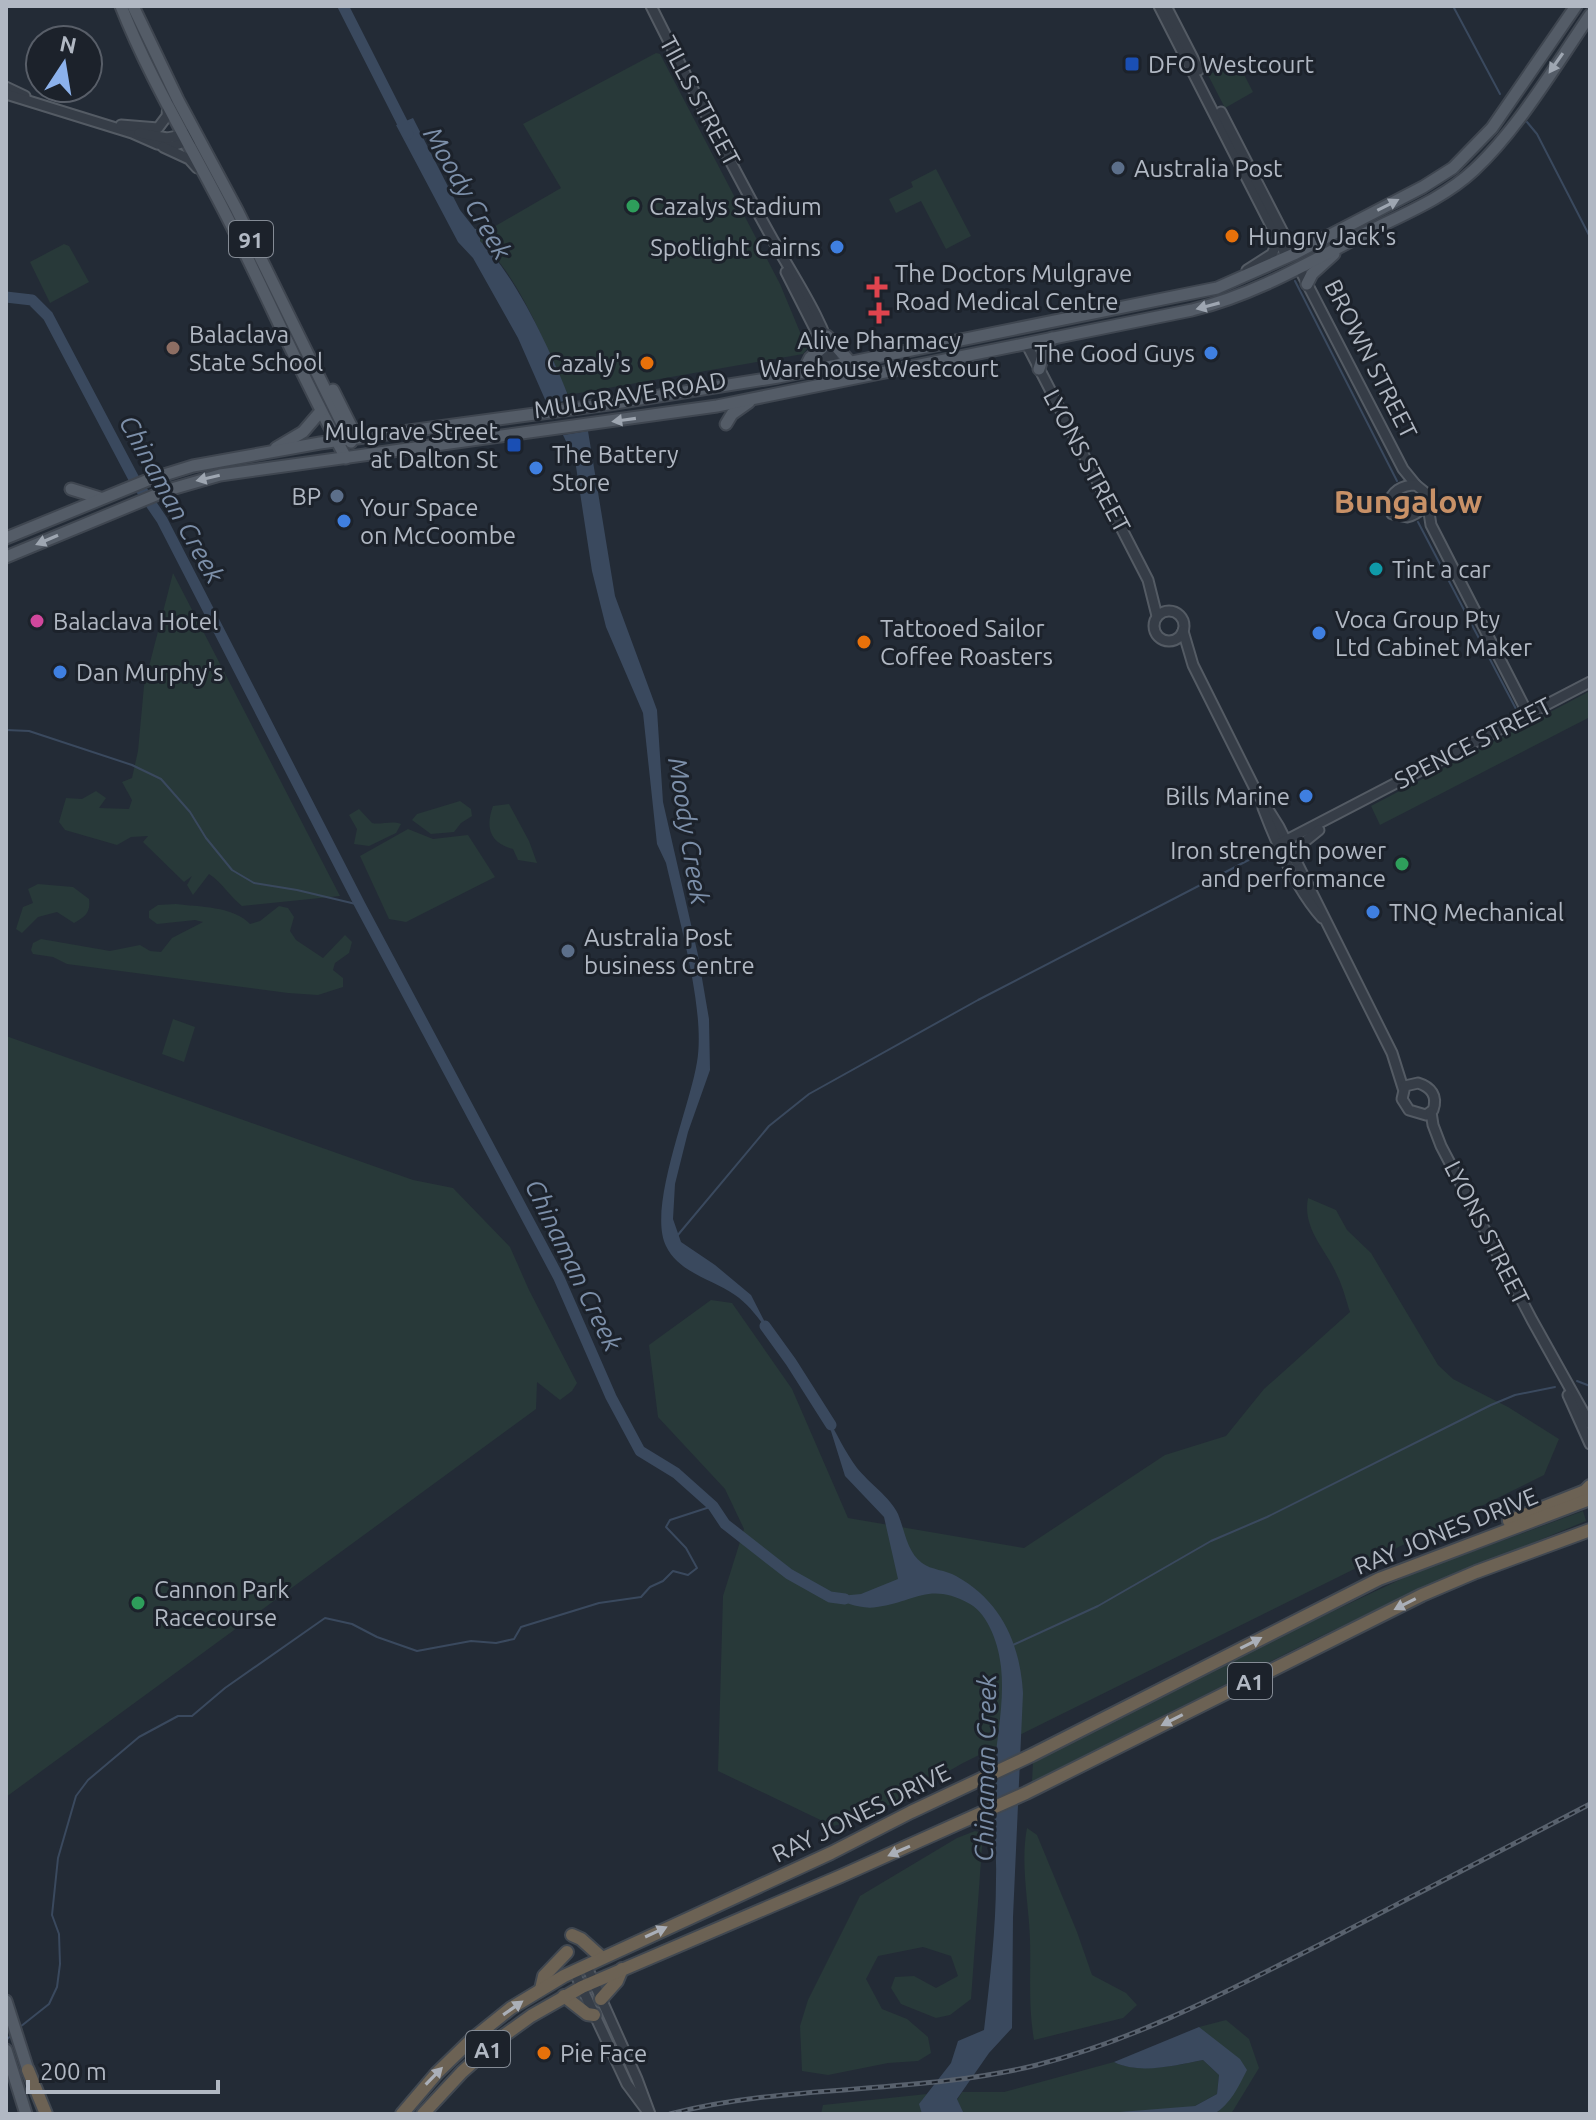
<svg xmlns="http://www.w3.org/2000/svg" width="1596" height="2120" viewBox="0 0 1596 2120" font-family="Ubuntu,sans-serif">
	<rect width="100%" height="100%" fill="#232b36"/>
	<g fill="#283939">
		<path d="M656,53l4,1 120,230 27,65 -4,5 -235,41c-25,-52 -45,-114 -88,-154v-6l81,-47 -38,-64z"/>
		<polygon points="1237,61 1253,92 1225,108 1208,75"/>
		<polygon points="936,169 971,236 946,249 921,201 896,213 889,199 913,187 911,182"/>
		<polygon points="64,244 69,246 89,282 50,303 30,262"/>
		<path d="M173,573l167,323 -98,10c-13,-10 -19,-23 -33,-32l-16,21 -6,-10 5,-9 -8,6 -41,-40 5,-6 -17,1 -14,8 -52,-15 -6,-8 7,-24 16,1 14,-8 10,7 -7,10 30,1 3,-9 -10,-18 10,-4 6,-27 6,-65z"/>
		<polygon points="1590,691 1590,717 1380,825 1371,806"/>
		<polygon points="460,801 471,809 472,816 461,823 454,832 431,834 412,820 417,814"/>
		<path d="M509,804l20,37 8,22 -19,-3 -5,-11c-23,-6 -28,-21 -20,-43z"/>
		<path d="M359,809l13,14c9,2 20,-3 29,1l-5,9 -27,13 -15,-2 3,-15 -8,-14z"/>
		<polygon points="408,829 433,839 468,835 495,877 406,922 389,919 360,856"/>
		<path d="M38,884l35,3 16,12c2,13 -4,18 -15,24l-17,-11 -19,5 -16,16 -6,-4 7,-22 10,-4 -5,-14z"/>
		<path d="M176,904c23,3 57,2 74,20l10,-3 19,-15 9,2 6,9 -4,14 6,9 27,18 22,-23 7,7 -3,11 -14,10 -2,7 10,8v9l-25,8 -30,-2 -221,-29 -14,-7 -20,-3 -2,-4 2,-7 8,-4 69,12 30,-6 10,6 11,1 11,-14 31,-16 -8,-2 -38,4 -8,-6v-7l9,-6z"/>
		<polygon points="173,1019 195,1027 184,1062 162,1054"/>
		<polygon points="6,1036 413,1180 453,1188 510,1247 529,1290 577,1383 572,1391 560,1400 537,1382 536,1409 6,1797"/>
		<path d="M1308,1198l28,12 11,20 24,23 67,112 15,14 55,28 51,32 -15,36 -581,288 -97,55 -33,8 -115,-55 5,-175 21,-67 -19,-40 -67,-72 -9,-72 62,-45 21,3 60,86 56,129 176,30 141,-93 61,-19 38,-47 86,-77c-4,-12 -7,-25 -13,-37 -11,-26 -35,-46 -29,-77z"/>
		<polygon points="1583,1511 1586,1521 1423,1588 1317,1638 1032,1782 1033,1762 1308,1623 1414,1573"/>
		<path d="M1027,1828l10,7 40,97 15,43 34,18 11,12 -14,13 -89,22c-6,-34 -3,-66 -4,-100 -1,-36 -10,-76 -3,-112z"/>
		<polygon points="975,1831 983,1833 971,1999 950,2015 936,2018 901,2004 891,1988 895,1977 914,1976 936,1988 958,1976 951,1956 923,1947 878,1956 866,1979 882,2009 907,2019 928,2037 931,2053 918,2061 888,2063 828,2075 802,2071 800,2026 808,2000 860,1896 957,1838"/>
		<polygon points="1226,2020 1249,2039 1259,2068 1231,2114 1214,2114 1219,2111 1235,2092 1199,2027"/>
		<path d="M1203,2060l16,15 -2,19 -22,12 -25,4 -75,4h-131l-7,-14 5,-8h42l110,-30c25,12 63,3 89,-2z"/>
		<polygon points="927,2094 920,2104 922,2114 821,2114 823,2105"/>
	</g>
	<g fill="#3a495e">
		<path d="M413,118l47,92 15,19 8,-1 3,4 -6,3v6c37,36 71,111 90,159l-23,4 -29,-66 -45,-80 -15,-16 -62,-117z"/>
		<path d="M588,431l27,165 42,114 6,92 35,153 11,64 1,51 -22,62 -13,52 -2,35 8,23 34,23 36,30 21,41c-11,-14 -22,-31 -37,-41 -23,-16 -56,-22 -69,-49 -19,-38 24,-139 31,-184 9,-52 -19,-146 -31,-199l-9,-19 -14,-131 -37,-86 -14,-56 -17,-111 -12,-25z"/>
		<path d="M826,1415c10,17 19,37 31,53 12,15 33,29 41,46 7,17 9,38 24,49 9,7 24,7 34,13 45,25 64,67 67,117l-10,224 -1,111 -23,25 -32,46 7,15h-42l-3,-10 32,-41 7,-22 26,-11c6,-51 12,-101 12,-151 1,-35 -4,-69 -2,-103 2,-37 11,-73 7,-109 -2,-21 -12,-52 -31,-63 -41,-23 -55,-2 -93,3 -16,3 -32,-5 -47,-10l31,-3 37,-15 -14,-62 -39,-41z"/>
		<path d="M1199,2027l41,32 7,11c-8,16 -17,35 -33,44h-119l100,-8 22,-12 2,-19 -16,-15c-27,5 -63,15 -89,2z"/>
	</g>
	<g fill="none" stroke-linecap="round" stroke-linejoin="round">
		<g stroke="#3a495e" stroke-width="2">
			<polyline points="1453,6 1500,94"/>
			<polyline points="1527,122 1537,134 1590,237"/>
			<polyline points="1243,182 1254,202"/>
			<polyline points="1295,281 1397,481"/>
			<polyline points="1418,522 1516,709"/>
			<polyline points="6,730 29,731 132,765 161,779 190,812 206,838 232,870 254,883 297,890 360,905"/>
			<polyline points="677,1236 769,1126 809,1094 978,1000 1268,850"/>
			<polyline points="1577,1381 1590,1386"/>
			<polyline points="1013,1645 1098,1606 1211,1541 1267,1517 1491,1405 1515,1395 1555,1387"/>
			<polyline points="20,2027 49,2004 57,1987 60,1964 59,1934 52,1915 58,1858 76,1796 88,1780 139,1737 178,1716 192,1716 225,1688 325,1618 352,1624 377,1637 417,1651 471,1641 496,1643 514,1639 521,1627 599,1603 641,1597 650,1587 663,1581 673,1571 688,1575 697,1568 686,1548 666,1527 670,1520 713,1506"/>
			<polyline points="6,2040 13,2034"/>
		</g>
		<g stroke="#3a495e" stroke-width="11">
			<polyline points="343,6 408,134"/>
			<polyline points="6,297 32,300 48,316 134,479 162,520 360,905 559,1278 611,1397 640,1451 676,1473 713,1506 725,1524 789,1574 830,1597 845,1599"/>
			<polyline points="765,1326 791,1362 831,1425"/>
		</g>
		<g stroke="#545b64" stroke-width="13">
			<g id="minor">
				<path d="M651,6c39,78 79,157 122,234 23,41 50,79 62,125"/>
				<polyline points="1159,6 1287,257"/>
				<polyline points="1166,6 1199,70"/>
				<polyline points="6,87 25,96"/>
				<polyline points="6,94 132,133 157,144 172,146 192,140"/>
				<polyline points="1221,112 1294,254"/>
				<polyline points="121,125 158,128 167,116 168,103"/>
				<polyline points="139,133 167,138 187,134"/>
				<polyline points="163,147 189,159 197,168"/>
				<polyline points="1299,268 1403,469 1416,485"/>
				<polyline points="1247,270 1272,254 1278,241"/>
				<polyline points="786,272 818,335 827,367"/>
				<polyline points="1026,343 1148,580 1157,616"/>
				<path d="M1416,485l11,9c1,12 -9,20 -20,23l-15,-3 -4,-8c3,-15 14,-21 28,-21z"/>
				<polyline points="1427,500 1431,525 1528,714"/>
				<circle cx="1169" cy="626" r="15"/>
				<polyline points="1183,631 1193,665 1258,795"/>
				<polyline points="1256,790 1279,827 1392,1053 1403,1088"/>
				<path d="M1263,808c14,37 33,81 59,110"/>
				<polyline points="1279,844 1590,682"/>
				<polyline points="1296,861 1298,847 1319,830"/>
				<path d="M1418,1083c13,4 20,13 15,27l-7,5 -17,-5 -7,-11 3,-13z"/>
				<polyline points="1431,1112 1433,1125 1441,1146 1532,1320 1590,1424"/>
				<polyline points="1568,1395 1590,1444"/>
				<polyline points="586,1965 637,2079 650,2114"/>
				<polyline points="574,1971 627,2084 647,2111"/>
			</g>
		</g>
		<g stroke="#3f4650" stroke-width="15">
			<g id="major">
				<path d="M121,6c27,69 67,135 101,201 43,83 79,169 124,251"/>
				<polyline points="133,6 178,100 237,210 351,442"/>
				<polyline points="1307,284 1312,274 1334,254"/>
				<polyline points="827,336 850,362"/>
				<polyline points="1039,369 1044,352 1052,338"/>
				<polyline points="803,372 810,358 822,348"/>
				<polyline points="333,390 352,428 364,437"/>
				<polyline points="726,424 732,414 749,402"/>
				<polyline points="276,448 303,432 321,411"/>
				<polyline points="71,489 100,498"/>
				<polyline points="6,538 148,480 193,466 320,443 609,404 778,377 1217,288 1294,254 1423,187 1453,168 1492,128 1576,6"/>
				<path d="M6,557l162,-67 52,-15 497,-69 475,-96c62,-15 116,-47 172,-76 37,-19 79,-35 110,-64 44,-41 82,-105 116,-155"/>
				<polyline points="6,2001 28,2070"/>
				<polyline points="6,2050 26,2114"/>
			</g>
		</g>
		<g stroke="#414851" stroke-width="16">
			<g id="highway">
				<polyline points="1509,1521 1585,1491 1590,1486"/>
				<polyline points="572,1935 581,1939 601,1957"/>
				<polyline points="541,1989 544,1976 567,1952"/>
				<polyline points="564,1996 587,2014 594,2015"/>
				<polyline points="601,1999 617,1981 622,1969"/>
				<polyline points="28,2070 46,2114"/>
				<polyline points="402,2114 437,2073 470,2041 511,2008 564,1976 831,1853 911,1812 1032,1755 1379,1579 1590,1499"/>
				<polyline points="423,2114 462,2072 499,2039 531,2016 582,1987 841,1876 1026,1793 1422,1595 1476,1572 1590,1530"/>
			</g>
		</g>
		<use href="#minor" stroke="#363d47" stroke-width="9"/>
		<use href="#major" stroke="#545c67" stroke-width="11"/>
		<use href="#highway" stroke="#6c6254" stroke-width="12"/>
		<g stroke="#58616d" stroke-width="5">
			<path id="rail" d="M670,2114c120,-31 246,-19 367,-49 101,-26 191,-74 284,-121 89,-47 179,-93 269,-140"/>
		</g>
		<use href="#rail" stroke="#1c222b" stroke-width="2" stroke-dasharray="6" stroke-linecap="butt"/>
	</g>
	<defs><path id="oneway-solid" d="M-6-.8H1V-3.2L6.5 0L1 3.2V.8H-6Z" transform="scale(2)"/></defs>
	<g fill="#9ea6b1">
		<use href="#oneway-solid" transform="translate(1556 63) rotate(125)"/>
		<use href="#oneway-solid" transform="translate(1388 205) rotate(-27)"/>
		<use href="#oneway-solid" transform="translate(1208 306) rotate(165)"/>
		<use href="#oneway-solid" transform="translate(624 420) rotate(172)"/>
		<use href="#oneway-solid" transform="translate(208 478) rotate(167)"/>
		<use href="#oneway-solid" transform="translate(47 540) rotate(157)"/>
	</g>
	<g fill="#aaafb8">
		<use href="#oneway-solid" transform="translate(1405 1604) rotate(153)"/>
		<use href="#oneway-solid" transform="translate(1251 1643) rotate(-27)"/>
		<use href="#oneway-solid" transform="translate(1172 1720) rotate(153)"/>
		<use href="#oneway-solid" transform="translate(899 1851) rotate(156)"/>
		<use href="#oneway-solid" transform="translate(656 1932) rotate(-25)"/>
		<use href="#oneway-solid" transform="translate(513 2008) rotate(-35)"/>
		<use href="#oneway-solid" transform="translate(434 2076) rotate(-46)"/>
	</g>
	<g fill="#1a4fb4" stroke="#1c222b" stroke-width="3">
		<rect x="1124" y="56" width="16" height="16" rx="4"/>
		<rect x="506" y="437" width="16" height="16" rx="4"/>
	</g>
	<g fill="#5c6f8a" stroke="#1c222b" stroke-width="3">
		<circle cx="1118" cy="168" r="8"/>
		<circle cx="337" cy="496" r="8"/>
		<circle cx="568" cy="951" r="8"/>
	</g>
	<g fill="#2e9e5b" stroke="#1c222b" stroke-width="3">
		<circle cx="633" cy="206" r="8"/>
		<circle cx="1402" cy="864" r="8"/>
		<circle cx="138" cy="1603" r="8"/>
	</g>
	<g fill="#e8710a" stroke="#1c222b" stroke-width="3">
		<circle cx="1232" cy="236" r="8"/>
		<circle cx="647" cy="363" r="8"/>
		<circle cx="864" cy="642" r="8"/>
		<circle cx="544" cy="2053" r="8"/>
	</g>
	<g fill="#3f7fe0" stroke="#1c222b" stroke-width="3">
		<circle cx="837" cy="247" r="8"/>
		<circle cx="1211" cy="353" r="8"/>
		<circle cx="536" cy="468" r="8"/>
		<circle cx="344" cy="521" r="8"/>
		<circle cx="1319" cy="633" r="8"/>
		<circle cx="60" cy="672" r="8"/>
		<circle cx="1306" cy="796" r="8"/>
		<circle cx="1373" cy="912" r="8"/>
	</g>
	<g fill="#e0444e" stroke="#1c222b" stroke-width="3">
		<path d="M873 275h8v8h8v8h-8v8h-8v-8h-8v-8h8z"/>
		<path d="M875 301h8v8h8v8h-8v8h-8v-8h-8v-8h8z"/>
	</g>
	<circle fill="#8d6e63" stroke="#1c222b" stroke-width="3" cx="173" cy="348" r="8"/>
	<circle fill="#0f9aa8" stroke="#1c222b" stroke-width="3" cx="1376" cy="569" r="8"/>
	<circle fill="#d1479c" stroke="#1c222b" stroke-width="3" cx="37" cy="621" r="8"/>
	<g text-anchor="middle" dominant-baseline="central" stroke-width="6" stroke-linejoin="round" paint-order="stroke">
		<g fill="#1c222b" stroke="#848b95" stroke-width="2">
			<rect x="229" y="221" width="44" height="36" rx="6"/>
			<rect x="1228" y="1663" width="44" height="36" rx="6"/>
			<rect x="466" y="2031" width="44" height="36" rx="6"/>
		</g>
		<g font-size="22" font-weight="bold" fill="#b1b8c3">
			<text x="251" y="239">91</text>
			<text x="1250" y="1681">A1</text>
			<text x="488" y="2049">A1</text>
		</g>
		<g font-size="24" fill="#b1b8c3" stroke="#1c222b" text-anchor="start">
			<text x="1148" y="64">DFO Westcourt</text>
			<text x="1134" y="168">Australia Post</text>
			<text x="649" y="206">Cazalys Stadium</text>
			<text x="1248" y="236">Hungry Jack's</text>
			<text x="821" y="247" text-anchor="end">Spotlight Cairns</text>
			<text x="895" y="273">The Doctors Mulgrave<tspan x="895" dy="28">Road Medical Centre</tspan></text>
			<text x="189" y="334">Balaclava<tspan x="189" dy="28">State School</tspan></text>
			<text x="879" y="340" text-anchor="middle">Alive Pharmacy<tspan x="879" dy="28">Warehouse Westcourt</tspan></text>
			<text x="1195" y="353" text-anchor="end">The Good Guys</text>
			<text x="631" y="363" text-anchor="end">Cazaly's</text>
			<text x="498" y="431" text-anchor="end">Mulgrave Street<tspan x="498" dy="28">at Dalton St</tspan></text>
			<text x="552" y="454">The Battery<tspan x="552" dy="28">Store</tspan></text>
			<text x="321" y="496" text-anchor="end">BP</text>
			<text x="360" y="507">Your Space<tspan x="360" dy="28">on McCoombe</tspan></text>
			<text x="1392" y="569">Tint a car</text>
			<text x="1335" y="619">Voca Group Pty<tspan x="1335" dy="28">Ltd Cabinet Maker</tspan></text>
			<text x="53" y="621">Balaclava Hotel</text>
			<text x="880" y="628">Tattooed Sailor<tspan x="880" dy="28">Coffee Roasters</tspan></text>
			<text x="76" y="672">Dan Murphy's</text>
			<text x="1290" y="796" text-anchor="end">Bills Marine</text>
			<text x="1386" y="850" text-anchor="end">Iron strength power<tspan x="1386" dy="28">and performance</tspan></text>
			<text x="1389" y="912">TNQ Mechanical</text>
			<text x="584" y="937">Australia Post<tspan x="584" dy="28">business Centre</tspan></text>
			<text x="154" y="1589">Cannon Park<tspan x="154" dy="28">Racecourse</tspan></text>
			<text x="560" y="2053">Pie Face</text>
		</g>
		<g font-size="24" fill="#b1b8c3" stroke="#1c222b">
			<text transform="translate(700 101) rotate(62)">TILLS STREET</text>
			<text transform="translate(1371 359) rotate(63)">BROWN STREET</text>
			<text transform="translate(630 395) rotate(-9)">MULGRAVE ROAD</text>
			<text transform="translate(1087 461) rotate(62)">LYONS STREET</text>
			<text transform="translate(1473 743) rotate(-27)">SPENCE STREET</text>
			<text transform="translate(1487 1233) rotate(63)">LYONS STREET</text>
			<text transform="translate(1446 1531) rotate(-22)">RAY JONES DRIVE</text>
			<text transform="translate(861 1813) rotate(-26)">RAY JONES DRIVE</text>
		</g>
		<g font-size="26" font-style="italic" fill="#7c8fa9" stroke="#1c222b">
			<text transform="translate(468 193) rotate(60)">Moody Creek</text>
			<text transform="translate(172 499) rotate(61)">Chinaman Creek</text>
			<text transform="translate(689 831) rotate(81)">Moody Creek</text>
			<text transform="translate(574 1265) rotate(64)">Chinaman Creek</text>
			<text transform="translate(985 1768) rotate(-89)">Chinaman Creek</text>
		</g>
		<g font-size="32" font-weight="bold" fill="#c89167" stroke="#1c222b">
			<text x="1408" y="501">Bungalow</text>
		</g>
	</g>
	<rect width="1596" height="2120" fill="none" stroke="#b1b8c3" stroke-width="16"/>
	<g transform="translate(64 64) rotate(12)"><circle r="38" fill="#1c222b" stroke="#585e68" stroke-width="2"/>
	<path d="M0-6L14 30L0 20L-14 30Z" fill="#8cb2ec"/>
	<text y="-12" font-size="22" font-weight="bold" text-anchor="middle" fill="#b1b8c3">N</text>
	</g>
	<path d="M28 2080v12h190v-12" fill="none" stroke="#b1b8c3" stroke-width="4"/>
	<text x="40" y="2080" font-size="24" fill="#b1b8c3" stroke="#1c222b" stroke-width="6" paint-order="stroke">200 m</text>
</svg>
